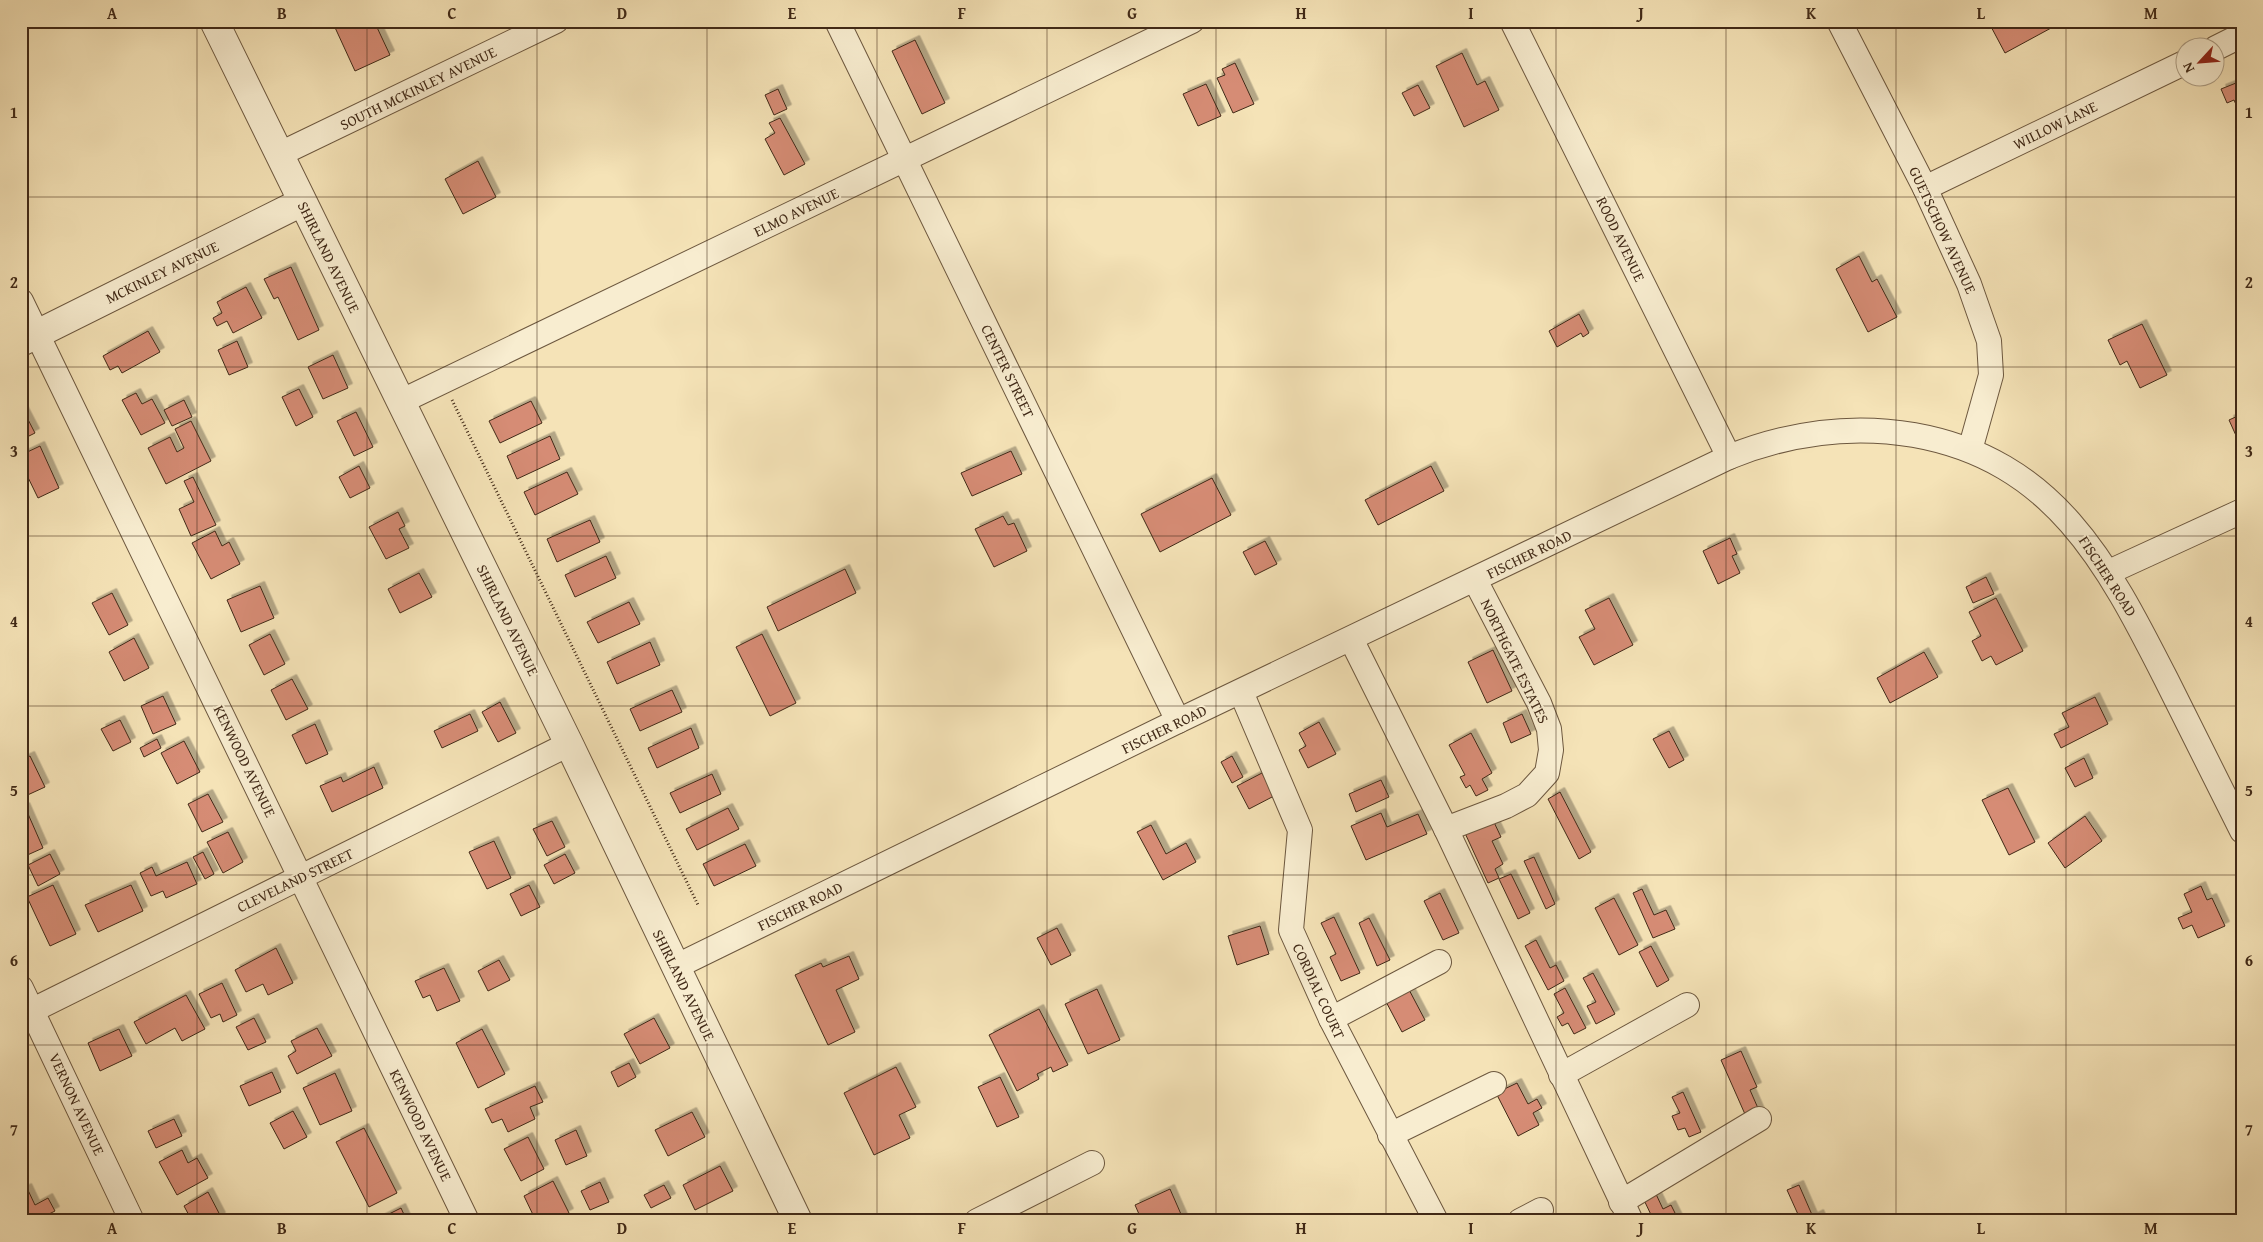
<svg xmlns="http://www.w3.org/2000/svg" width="2263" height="1242" viewBox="0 0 2263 1242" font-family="'Gentium Book Plus',serif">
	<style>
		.building { fill: #d68c75; stroke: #402917; filter: url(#shadow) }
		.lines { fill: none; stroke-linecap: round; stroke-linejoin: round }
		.minor-casing { stroke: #6d583f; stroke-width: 26 }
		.tertiary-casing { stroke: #6d583f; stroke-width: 30 }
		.path { stroke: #402917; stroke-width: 3; stroke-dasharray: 1 2.5; stroke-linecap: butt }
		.minor { stroke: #f8edd0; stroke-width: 24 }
		.tertiary { stroke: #f8edd0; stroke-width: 28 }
		.grid { fill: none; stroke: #402917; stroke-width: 1; stroke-opacity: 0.55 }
		.labels { text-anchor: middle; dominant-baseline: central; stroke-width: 4; stroke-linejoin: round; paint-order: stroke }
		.street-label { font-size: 15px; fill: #402917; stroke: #f8edd0 }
		.neatline { fill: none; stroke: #402917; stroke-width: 2 }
		.grid-label { font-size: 16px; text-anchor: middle; font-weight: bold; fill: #402917 }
	</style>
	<defs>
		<filter id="shadow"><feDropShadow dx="4.5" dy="-4.5" stdDeviation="0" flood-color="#0004"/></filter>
	</defs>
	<rect width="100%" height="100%" fill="#f5e3b7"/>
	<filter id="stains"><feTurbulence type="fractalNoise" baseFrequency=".004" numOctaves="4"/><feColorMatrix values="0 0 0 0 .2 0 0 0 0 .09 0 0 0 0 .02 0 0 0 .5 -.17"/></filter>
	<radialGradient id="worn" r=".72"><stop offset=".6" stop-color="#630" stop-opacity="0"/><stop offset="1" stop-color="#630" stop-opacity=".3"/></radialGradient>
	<g class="building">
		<path d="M 332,21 L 374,21 L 390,55 L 355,71 Z"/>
		<path d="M 1988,21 L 2064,21 L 2005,53 Z"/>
		<path d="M 915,40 L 945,103 L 922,114 L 892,51 Z"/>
		<path d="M 1462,53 L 1477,85 L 1485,81 L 1499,110 L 1464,127 L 1436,66 Z"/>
		<path d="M 1235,63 L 1254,104 L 1233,113 L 1217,78 L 1225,75 L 1222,69 Z"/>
		<path d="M 2241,81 L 2242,82 L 2242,118 L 2234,100 L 2227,103 L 2221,89 Z"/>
		<path d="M 1206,84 L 1221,116 L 1198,126 L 1183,94 Z"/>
		<path d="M 1418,85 L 1430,108 L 1414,116 L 1402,93 Z"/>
		<path d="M 778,89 L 787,109 L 774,115 L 765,95 Z"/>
		<path d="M 780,118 L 805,164 L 784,175 L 765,139 L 775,133 L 769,123 Z"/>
		<path d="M 478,161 L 496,197 L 463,214 L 445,179 Z"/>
		<path d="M 1859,256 L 1872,282 L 1877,279 L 1897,317 L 1868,332 L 1836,269 Z"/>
		<path d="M 291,267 L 319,330 L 298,340 L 278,297 L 274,299 L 264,279 Z"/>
		<path d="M 246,287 L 262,318 L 233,333 L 227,321 L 217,326 L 213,318 L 222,313 L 217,302 Z"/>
		<path d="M 1579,314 L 1589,333 L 1583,337 L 1581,333 L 1557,347 L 1549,331 Z"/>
		<path d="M 2142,324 L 2167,375 L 2140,388 L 2127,361 L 2120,365 L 2108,340 Z"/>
		<path d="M 148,331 L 160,352 L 122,373 L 118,366 L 110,370 L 103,356 Z"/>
		<path d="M 237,341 L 248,367 L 229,375 L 218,350 Z"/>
		<path d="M 333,355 L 348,388 L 323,399 L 308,367 Z"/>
		<path d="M 299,389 L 313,417 L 296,426 L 282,397 Z"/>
		<path d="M 136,393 L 142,404 L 152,399 L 165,423 L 141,435 L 122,400 Z"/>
		<path d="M 184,400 L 192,417 L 172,426 L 164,410 Z"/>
		<path d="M 531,401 L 542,423 L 500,443 L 489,421 Z"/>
		<path d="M 21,406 L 35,433 L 21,440 Z"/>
		<path d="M 356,412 L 373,447 L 354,456 L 337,421 Z"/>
		<path d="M 2242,414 L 2242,438 L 2238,440 L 2229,420 Z"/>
		<path d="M 191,421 L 211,461 L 166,484 L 148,448 L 170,437 L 177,452 L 184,448 L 175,429 Z"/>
		<path d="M 550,436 L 560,459 L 517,479 L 507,456 Z"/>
		<path d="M 40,446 L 59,488 L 38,498 L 21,463 L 21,455 Z"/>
		<path d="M 1011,451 L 1022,474 L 972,496 L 961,473 Z"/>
		<path d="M 359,466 L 370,488 L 350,498 L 339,477 Z"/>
		<path d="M 1431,466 L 1444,491 L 1378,525 L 1365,500 Z"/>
		<path d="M 567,472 L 578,494 L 535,515 L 524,492 Z"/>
		<path d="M 193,477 L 216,525 L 191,536 L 179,509 L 194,502 L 184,481 Z"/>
		<path d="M 1212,478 L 1231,515 L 1160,552 L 1141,514 Z"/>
		<path d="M 398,512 L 405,526 L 399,529 L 409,548 L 386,559 L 369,527 Z"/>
		<path d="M 1003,516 L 1008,525 L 1014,523 L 1027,551 L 994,567 L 975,529 Z"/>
		<path d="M 590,520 L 600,542 L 557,562 L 547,539 Z"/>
		<path d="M 215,531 L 222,546 L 229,542 L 240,564 L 211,579 L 192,543 Z"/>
		<path d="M 1730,538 L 1737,554 L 1732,556 L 1740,573 L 1718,584 L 1703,551 Z"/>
		<path d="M 1265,541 L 1277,564 L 1255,575 L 1243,552 Z"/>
		<path d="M 606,556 L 616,578 L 575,597 L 565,575 Z"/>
		<path d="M 845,569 L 856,593 L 778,631 L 767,607 Z"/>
		<path d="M 419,573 L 432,597 L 400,613 L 388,589 Z"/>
		<path d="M 1986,577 L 1994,594 L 1973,603 L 1966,587 Z"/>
		<path d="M 260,586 L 274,618 L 241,632 L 227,600 Z"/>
		<path d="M 112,593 L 128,625 L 109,635 L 92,603 Z"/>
		<path d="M 1609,598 L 1633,645 L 1594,665 L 1579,637 L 1595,629 L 1585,610 Z"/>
		<path d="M 1996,598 L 2023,651 L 1996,665 L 1991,656 L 1982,661 L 1972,641 L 1981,636 L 1969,612 Z"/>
		<path d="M 629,602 L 640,624 L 598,643 L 587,622 Z"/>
		<path d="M 270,634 L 285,664 L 264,675 L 249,645 Z"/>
		<path d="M 762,634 L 796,703 L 770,716 L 736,647 Z"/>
		<path d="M 134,638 L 149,668 L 124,681 L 109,652 Z"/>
		<path d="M 650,642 L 660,665 L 617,684 L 607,662 Z"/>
		<path d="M 1493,650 L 1512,691 L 1487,703 L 1468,662 Z"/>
		<path d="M 1924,652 L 1938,677 L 1890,703 L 1877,678 Z"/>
		<path d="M 292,679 L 308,709 L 286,720 L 271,690 Z"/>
		<path d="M 672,690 L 682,712 L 640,731 L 630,709 Z"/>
		<path d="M 163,696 L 176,724 L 153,734 L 141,706 Z"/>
		<path d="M 2095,697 L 2108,724 L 2061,748 L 2054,734 L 2069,727 L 2062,713 Z"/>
		<path d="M 500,702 L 516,733 L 498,742 L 482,712 Z"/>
		<path d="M 470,714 L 478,731 L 442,748 L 434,731 Z"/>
		<path d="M 1522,714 L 1531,734 L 1511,743 L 1503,723 Z"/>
		<path d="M 120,720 L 131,742 L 113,751 L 101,729 Z"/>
		<path d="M 1319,722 L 1336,754 L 1308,768 L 1299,750 L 1306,746 L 1299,733 Z"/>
		<path d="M 315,724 L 328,754 L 306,764 L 292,735 Z"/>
		<path d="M 691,728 L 699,748 L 657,768 L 648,748 Z"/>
		<path d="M 1669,731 L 1684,760 L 1669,768 L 1653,739 Z"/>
		<path d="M 1471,733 L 1492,773 L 1482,779 L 1488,790 L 1476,796 L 1470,785 L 1466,788 L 1460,777 L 1465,775 L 1449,745 Z"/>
		<path d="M 157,739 L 161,748 L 144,757 L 140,748 Z"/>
		<path d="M 184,741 L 200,772 L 177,784 L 161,753 Z"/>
		<path d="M 30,756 L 45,787 L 21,798 L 21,760 Z"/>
		<path d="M 1232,756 L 1243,777 L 1232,783 L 1221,762 Z"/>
		<path d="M 2084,758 L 2093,778 L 2075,787 L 2065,768 Z"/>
		<path d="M 374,767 L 383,788 L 332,812 L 320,786 L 341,777 L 343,782 Z"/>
		<path d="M 1262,773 L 1274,796 L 1249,809 L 1237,786 Z"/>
		<path d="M 712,774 L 721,794 L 680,813 L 670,793 Z"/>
		<path d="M 1381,780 L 1389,797 L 1356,812 L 1349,794 Z"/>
		<path d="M 2008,788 L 2035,842 L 2009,855 L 1982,800 Z"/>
		<path d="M 1560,792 L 1591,852 L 1579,859 L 1548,799 Z"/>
		<path d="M 208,794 L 223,822 L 202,832 L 188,804 Z"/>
		<path d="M 25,807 L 43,848 L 23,857 L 21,852 L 21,809 Z"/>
		<path d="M 728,808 L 739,829 L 697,850 L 686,829 Z"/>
		<path d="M 1381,813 L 1387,827 L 1418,814 L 1427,834 L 1366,860 L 1351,826 Z"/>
		<path d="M 2085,816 L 2102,841 L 2065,868 L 2048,843 Z"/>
		<path d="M 1492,818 L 1501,837 L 1492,841 L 1503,864 L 1495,869 L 1499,878 L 1488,883 L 1464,831 Z"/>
		<path d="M 552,821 L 565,847 L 547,856 L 533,829 Z"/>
		<path d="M 1151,825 L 1166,854 L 1186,843 L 1196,862 L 1163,880 L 1137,832 Z"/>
		<path d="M 228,832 L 243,862 L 223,873 L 207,842 Z"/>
		<path d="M 494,841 L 511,878 L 487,889 L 469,852 Z"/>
		<path d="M 745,844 L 756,866 L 714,886 L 703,864 Z"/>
		<path d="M 203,852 L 214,874 L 205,879 L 193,857 Z"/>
		<path d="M 50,854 L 60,874 L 38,886 L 28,865 Z"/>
		<path d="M 565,854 L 575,873 L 554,884 L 544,865 Z"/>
		<path d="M 1534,857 L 1555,904 L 1546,909 L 1524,861 Z"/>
		<path d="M 187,862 L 197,884 L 166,898 L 163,891 L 151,896 L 140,873 L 152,867 L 156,876 Z"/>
		<path d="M 1511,874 L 1530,913 L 1518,919 L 1499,879 Z"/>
		<path d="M 53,885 L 76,934 L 50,946 L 27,897 Z"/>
		<path d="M 131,885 L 143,911 L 98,932 L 85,905 Z"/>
		<path d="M 529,885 L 540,907 L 521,916 L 510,894 Z"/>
		<path d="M 2201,886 L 2207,900 L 2212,898 L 2225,926 L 2198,938 L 2192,925 L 2183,929 L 2178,918 L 2192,912 L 2184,894 Z"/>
		<path d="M 1642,889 L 1654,915 L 1666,910 L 1675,929 L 1653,938 L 1633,893 Z"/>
		<path d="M 1440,893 L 1459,933 L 1443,940 L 1424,901 Z"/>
		<path d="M 1614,898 L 1638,945 L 1619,955 L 1595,908 Z"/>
		<path d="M 1334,917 L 1360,973 L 1341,981 L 1330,957 L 1336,954 L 1321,923 Z"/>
		<path d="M 1369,918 L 1390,960 L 1377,966 L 1359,923 Z"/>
		<path d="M 1260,926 L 1269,954 L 1237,965 L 1228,936 Z"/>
		<path d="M 1057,928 L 1071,955 L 1051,965 L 1037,938 Z"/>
		<path d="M 1536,940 L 1550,968 L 1556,965 L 1564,981 L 1548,990 L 1525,946 Z"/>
		<path d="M 1651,946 L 1669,980 L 1657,987 L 1639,952 Z"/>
		<path d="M 276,948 L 293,983 L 268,995 L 263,984 L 246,992 L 235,970 Z"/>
		<path d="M 849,956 L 859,979 L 836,990 L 855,1032 L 828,1045 L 795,975 L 821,963 L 823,967 Z"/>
		<path d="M 499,960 L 510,980 L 488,991 L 478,971 Z"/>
		<path d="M 444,968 L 460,1001 L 437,1011 L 430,995 L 423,998 L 415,981 Z"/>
		<path d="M 1593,973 L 1615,1014 L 1596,1024 L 1587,1006 L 1596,1002 L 1583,978 Z"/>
		<path d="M 222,983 L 237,1015 L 223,1022 L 220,1014 L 211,1018 L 199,994 Z"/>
		<path d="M 1406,984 L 1425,1020 L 1402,1032 L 1383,996 Z"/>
		<path d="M 1565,988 L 1586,1028 L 1574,1034 L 1568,1023 L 1562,1026 L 1557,1017 L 1564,1013 L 1554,994 Z"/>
		<path d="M 1097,989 L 1120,1040 L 1088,1054 L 1065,1004 Z"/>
		<path d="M 186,995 L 205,1029 L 182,1041 L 175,1028 L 146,1044 L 134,1022 Z"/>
		<path d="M 1039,1009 L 1068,1065 L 1053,1072 L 1051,1067 L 1037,1074 L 1039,1079 L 1017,1091 L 989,1035 Z"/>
		<path d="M 254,1018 L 266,1042 L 248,1050 L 236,1027 Z"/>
		<path d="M 654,1018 L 670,1048 L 640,1064 L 624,1034 Z"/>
		<path d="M 317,1028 L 332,1056 L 297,1074 L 288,1056 L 296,1051 L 291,1041 Z"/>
		<path d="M 119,1029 L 132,1056 L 100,1071 L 88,1043 Z"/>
		<path d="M 482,1029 L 505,1074 L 478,1088 L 456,1043 Z"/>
		<path d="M 1741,1051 L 1757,1087 L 1750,1090 L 1761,1115 L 1748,1121 L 1721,1060 Z"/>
		<path d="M 629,1063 L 636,1077 L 618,1087 L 611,1072 Z"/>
		<path d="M 896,1067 L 916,1107 L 899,1115 L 910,1138 L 874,1155 L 844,1093 Z"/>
		<path d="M 272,1072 L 281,1092 L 249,1106 L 240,1086 Z"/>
		<path d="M 335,1073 L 352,1111 L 320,1125 L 303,1088 Z"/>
		<path d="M 1000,1077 L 1019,1117 L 997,1127 L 978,1087 Z"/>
		<path d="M 1517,1083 L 1528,1104 L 1537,1099 L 1542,1108 L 1533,1113 L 1539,1125 L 1518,1136 L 1496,1093 Z"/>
		<path d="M 535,1086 L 543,1102 L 530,1107 L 535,1119 L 508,1132 L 502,1119 L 492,1123 L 485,1109 Z"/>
		<path d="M 1683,1092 L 1701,1132 L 1689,1137 L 1685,1128 L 1678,1130 L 1672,1116 L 1680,1113 L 1672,1097 Z"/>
		<path d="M 293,1111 L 307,1137 L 284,1149 L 270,1123 Z"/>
		<path d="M 692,1112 L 705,1137 L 668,1156 L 655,1130 Z"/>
		<path d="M 174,1119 L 182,1136 L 156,1148 L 148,1131 Z"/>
		<path d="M 364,1128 L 397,1193 L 369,1207 L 336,1142 Z"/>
		<path d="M 576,1130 L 587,1156 L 566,1165 L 555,1140 Z"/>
		<path d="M 528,1137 L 544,1169 L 521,1181 L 504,1149 Z"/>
		<path d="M 182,1150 L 188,1163 L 197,1158 L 208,1178 L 177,1195 L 159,1162 Z"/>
		<path d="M 720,1166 L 733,1191 L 695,1210 L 683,1185 Z"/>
		<path d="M 553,1181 L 569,1213 L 553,1221 L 536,1221 L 524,1196 Z"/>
		<path d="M 600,1182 L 609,1202 L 590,1210 L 581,1191 Z"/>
		<path d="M 664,1185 L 671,1198 L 651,1208 L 644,1195 Z"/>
		<path d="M 1799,1185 L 1813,1217 L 1819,1214 L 1822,1221 L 1801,1221 L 1787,1190 Z"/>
		<path d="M 27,1188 L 35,1205 L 48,1198 L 55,1211 L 35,1221 L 21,1221 L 21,1191 Z"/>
		<path d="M 1170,1189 L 1184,1221 L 1142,1221 L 1135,1205 Z"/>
		<path d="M 208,1192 L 221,1217 L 213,1221 L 192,1221 L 184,1206 Z"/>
		<path d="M 1655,1192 L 1663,1209 L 1671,1205 L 1679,1221 L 1654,1221 L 1643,1198 Z"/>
		<path d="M 401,1208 L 407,1221 L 378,1221 L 377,1220 Z"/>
	</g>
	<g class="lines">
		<g class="minor-casing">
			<g id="minor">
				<path d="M 837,21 L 1178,721"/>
				<path d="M 1512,21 L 1729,457"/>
				<path d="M 1839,21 L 1925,188 L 1969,284 L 1989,341 L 1991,375 L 1970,450"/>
				<path d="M 2216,48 L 2242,35"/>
				<path d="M 280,154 L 556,21"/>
				<path d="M 1925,188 L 2186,62"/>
				<path d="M 21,301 L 467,1221"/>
				<path d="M 400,402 L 1192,21"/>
				<path d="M 2109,572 L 2242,511"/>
				<path d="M 1351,639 L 1446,829 L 1631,1221"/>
				<path d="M 1241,692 L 1300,830 L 1291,930 L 1331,1019 L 1436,1221"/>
				<path d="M 1446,829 L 1506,806 L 1527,795 L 1547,773 L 1551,750 L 1549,729 L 1539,703 L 1475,580"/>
				<path d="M 675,967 L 1178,721 L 1729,457 C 1789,433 1850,424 1914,435 C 2054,460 2107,563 2166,679 C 2191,729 2216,780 2242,831"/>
				<path d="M 21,988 L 132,1221"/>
				<path d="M 21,1016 L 569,744"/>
				<path d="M 1331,1019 L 1439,962"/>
				<path d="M 1561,1075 L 1687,1005"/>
				<path d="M 1390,1135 L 1494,1084"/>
				<path d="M 1621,1202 L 1759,1119"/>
				<path d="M 977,1221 L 1092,1163"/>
				<path d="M 1520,1221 L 1541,1210"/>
			</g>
		</g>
		<g class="tertiary-casing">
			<g id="tertiary">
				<path d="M 214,21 L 569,744 L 798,1221"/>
				<path d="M 21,342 L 302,202"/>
			</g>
		</g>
		<path class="path" d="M 452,400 L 698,905"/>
		<use href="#minor" class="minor"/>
		<use href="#tertiary" class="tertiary"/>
	</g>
	<path class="grid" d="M 197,21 L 197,1221M 367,21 L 367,1221M 537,21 L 537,1221M 707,21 L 707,1221M 877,21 L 877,1221M 1047,21 L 1047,1221M 1216,21 L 1216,1221M 1386,21 L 1386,1221M 1556,21 L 1556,1221M 1726,21 L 1726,1221M 1896,21 L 1896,1221M 2066,21 L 2066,1221M 21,197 L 2242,197M 21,367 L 2242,367M 21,536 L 2242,536M 21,706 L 2242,706M 21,875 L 2242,875M 21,1045 L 2242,1045"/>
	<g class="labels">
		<g class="street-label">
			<text transform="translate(418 88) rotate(-26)">SOUTH MCKINLEY AVENUE</text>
			<text transform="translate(2055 125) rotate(-26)">WILLOW LANE</text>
			<text transform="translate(796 212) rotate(-26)">ELMO AVENUE</text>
			<text transform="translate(1943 230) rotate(65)">GUETSCHOW AVENUE</text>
			<text transform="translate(1621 239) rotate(64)">ROOD AVENUE</text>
			<text transform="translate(329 257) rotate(64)">SHIRLAND AVENUE</text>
			<text transform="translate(162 272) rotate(-26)">MCKINLEY AVENUE</text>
			<text transform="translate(1008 371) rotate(64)">CENTER STREET</text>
			<text transform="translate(1529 554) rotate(-26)">FISCHER ROAD</text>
			<text transform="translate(2108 576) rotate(57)">FISCHER ROAD</text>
			<text transform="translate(508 620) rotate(64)">SHIRLAND AVENUE</text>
			<text transform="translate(1515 661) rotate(64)">NORTHGATE ESTATES</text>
			<text transform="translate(1164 729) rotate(-26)">FISCHER ROAD</text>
			<text transform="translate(245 761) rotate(64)">KENWOOD AVENUE</text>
			<text transform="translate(295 880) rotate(-26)">CLEVELAND STREET</text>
			<text transform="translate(800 906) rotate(-26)">FISCHER ROAD</text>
			<text transform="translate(684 985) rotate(64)">SHIRLAND AVENUE</text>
			<text transform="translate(1319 991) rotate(65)">CORDIAL COURT</text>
			<text transform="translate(77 1104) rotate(65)">VERNON AVENUE</text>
			<text transform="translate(421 1125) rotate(64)">KENWOOD AVENUE</text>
		</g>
	</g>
	<rect width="2263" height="1242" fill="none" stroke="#f5e3b7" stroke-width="55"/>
	<g transform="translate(2200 62) rotate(244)"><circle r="24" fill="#f8edd0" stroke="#ae9f86"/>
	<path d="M0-4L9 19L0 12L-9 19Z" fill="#8f2418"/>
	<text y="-8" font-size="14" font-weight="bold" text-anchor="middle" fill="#402917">N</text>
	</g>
	<rect x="28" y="28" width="2208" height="1186" class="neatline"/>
	<g class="grid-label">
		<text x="112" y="19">A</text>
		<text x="282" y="19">B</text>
		<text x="452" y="19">C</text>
		<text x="622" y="19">D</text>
		<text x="792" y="19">E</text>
		<text x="962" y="19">F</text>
		<text x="1132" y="19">G</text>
		<text x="1301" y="19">H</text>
		<text x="1471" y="19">I</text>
		<text x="1641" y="19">J</text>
		<text x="1811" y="19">K</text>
		<text x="1981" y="19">L</text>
		<text x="2151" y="19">M</text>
		<text x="14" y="118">1</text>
		<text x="2249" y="118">1</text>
		<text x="14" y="288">2</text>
		<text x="2249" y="288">2</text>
		<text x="14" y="457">3</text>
		<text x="2249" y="457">3</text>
		<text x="14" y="627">4</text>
		<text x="2249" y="627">4</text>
		<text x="14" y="796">5</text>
		<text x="2249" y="796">5</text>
		<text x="14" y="966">6</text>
		<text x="2249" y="966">6</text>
		<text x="14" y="1135">7</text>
		<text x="2249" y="1135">7</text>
		<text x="112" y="1234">A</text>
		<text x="282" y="1234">B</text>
		<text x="452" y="1234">C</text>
		<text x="622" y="1234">D</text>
		<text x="792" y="1234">E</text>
		<text x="962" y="1234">F</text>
		<text x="1132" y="1234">G</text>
		<text x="1301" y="1234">H</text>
		<text x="1471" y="1234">I</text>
		<text x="1641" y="1234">J</text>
		<text x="1811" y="1234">K</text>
		<text x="1981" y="1234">L</text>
		<text x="2151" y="1234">M</text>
	</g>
	<rect width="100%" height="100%" filter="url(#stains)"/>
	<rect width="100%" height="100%" fill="url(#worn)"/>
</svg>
